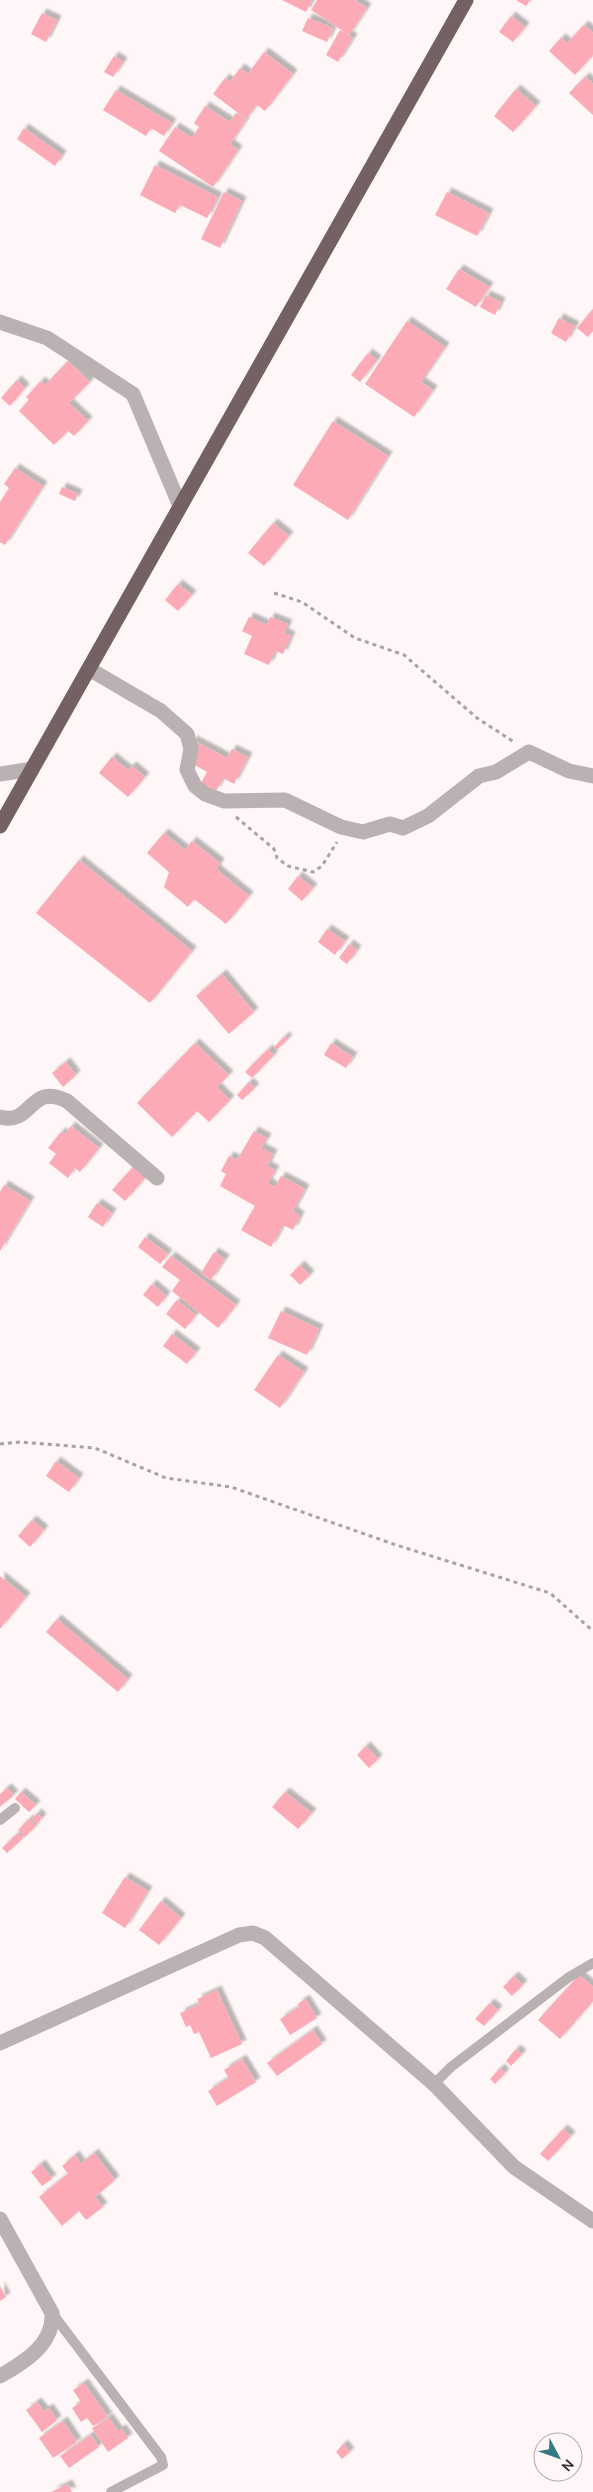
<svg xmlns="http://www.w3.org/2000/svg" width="593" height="2492" viewBox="0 0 593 2492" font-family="Ubuntu,sans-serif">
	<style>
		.building { fill: #fbaab6; filter: url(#shadow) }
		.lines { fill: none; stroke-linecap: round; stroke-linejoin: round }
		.path { stroke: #a9a1a2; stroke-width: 3; stroke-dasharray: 4 4; stroke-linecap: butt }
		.lane { stroke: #bab1b2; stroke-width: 10 }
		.street { stroke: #bab1b2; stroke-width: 15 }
		.highway { stroke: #736163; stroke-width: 15 }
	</style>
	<defs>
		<filter id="shadow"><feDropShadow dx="4.5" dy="-4.5" stdDeviation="1" flood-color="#0004"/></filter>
	</defs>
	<rect width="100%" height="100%" fill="#fef6f7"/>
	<g class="building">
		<path d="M 282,0 L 312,0 L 306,12 Z"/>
		<path d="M 317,0 L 355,0 L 367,8 L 349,35 L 311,10 Z"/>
		<path d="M 516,0 L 530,0 L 526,6 Z"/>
		<path d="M 42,13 L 57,20 L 46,42 L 31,34 Z"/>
		<path d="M 511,16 L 525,27 L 513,42 L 499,32 Z"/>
		<path d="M 308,18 L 333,28 L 327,42 L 302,31 Z"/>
		<path d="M 584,25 L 593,33 L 593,55 L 575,75 L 549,51 L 561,38 L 567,43 Z"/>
		<path d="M 340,30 L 353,38 L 338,62 L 326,55 Z"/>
		<path d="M 264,52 L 293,74 L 265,111 L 257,105 L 246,119 L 213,94 L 225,78 L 230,82 L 240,68 L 248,74 Z"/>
		<path d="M 114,56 L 123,62 L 113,77 L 104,72 Z"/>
		<path d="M 585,77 L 593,84 L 593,115 L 569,93 Z"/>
		<path d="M 516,89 L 536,106 L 513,132 L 494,116 Z"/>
		<path d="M 116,90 L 172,123 L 164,136 L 151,128 L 146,136 L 103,110 Z"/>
		<path d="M 205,106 L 230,122 L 236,113 L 246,120 L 230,144 L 238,150 L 213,187 L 159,151 L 175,127 L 192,138 L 199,127 L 194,123 Z"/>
		<path d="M 24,128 L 62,155 L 55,166 L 17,139 Z"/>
		<path d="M 155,165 L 218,197 L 207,218 L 180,205 L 175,213 L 140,195 Z"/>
		<path d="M 224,192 L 242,201 L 220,248 L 201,239 Z"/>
		<path d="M 447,192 L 489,213 L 477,236 L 435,215 Z"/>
		<path d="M 459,269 L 489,287 L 476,307 L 446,289 Z"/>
		<path d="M 486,295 L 501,302 L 495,315 L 480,307 Z"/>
		<path d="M 593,309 L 593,331 L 588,337 L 577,328 Z"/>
		<path d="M 559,318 L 575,326 L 566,342 L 551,333 Z"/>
		<path d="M 407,321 L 445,347 L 421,382 L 433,390 L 414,417 L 365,384 Z"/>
		<path d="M 368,353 L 377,360 L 360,382 L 351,375 Z"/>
		<path d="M 68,361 L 90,382 L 69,403 L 88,421 L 74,436 L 68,431 L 54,445 L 19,411 L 29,400 L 26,397 L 41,381 L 45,385 Z"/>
		<path d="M 17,380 L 25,388 L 10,406 L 1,398 Z"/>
		<path d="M 333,421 L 388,456 L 348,520 L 293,485 Z"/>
		<path d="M 15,468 L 43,486 L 5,545 L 0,542 L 0,502 L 9,488 L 4,484 Z"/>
		<path d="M 62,487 L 78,494 L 75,501 L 59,494 Z"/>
		<path d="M 273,523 L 289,536 L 264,566 L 248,553 Z"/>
		<path d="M 178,584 L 192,595 L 178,611 L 165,600 Z"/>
		<path d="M 249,617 L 267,625 L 270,617 L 288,624 L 284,633 L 291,636 L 283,654 L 275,651 L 269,665 L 244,654 L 252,636 L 242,631 Z"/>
		<path d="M 193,740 L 227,758 L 232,749 L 248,757 L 234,784 L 223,778 L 216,791 L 201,783 L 207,772 L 183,758 Z"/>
		<path d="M 112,757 L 128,770 L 132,766 L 145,777 L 128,797 L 99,773 Z"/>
		<path d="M 164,833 L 185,850 L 192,841 L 220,863 L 216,869 L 249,896 L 226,924 L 194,899 L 188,907 L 164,887 L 169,872 L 147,853 Z"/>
		<path d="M 79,860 L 192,951 L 150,1003 L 36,913 Z"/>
		<path d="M 298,876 L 313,888 L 302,901 L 288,889 Z"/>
		<path d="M 327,929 L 345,941 L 335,955 L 318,942 Z"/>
		<path d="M 349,944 L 357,950 L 347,964 L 339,958 Z"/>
		<path d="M 222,974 L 254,1012 L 229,1034 L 196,996 Z"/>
		<path d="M 285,1036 L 288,1039 L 277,1050 L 274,1047 Z"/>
		<path d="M 195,1043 L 229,1075 L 217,1087 L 230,1100 L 209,1122 L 197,1111 L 172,1137 L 137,1103 Z"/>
		<path d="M 331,1043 L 353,1057 L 346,1068 L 324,1055 Z"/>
		<path d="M 268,1049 L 274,1055 L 252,1078 L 245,1072 Z"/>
		<path d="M 66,1062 L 76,1075 L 63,1087 L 52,1073 Z"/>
		<path d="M 249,1082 L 255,1088 L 242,1100 L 237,1095 Z"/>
		<path d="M 71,1126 L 99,1148 L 80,1172 L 75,1168 L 68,1178 L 49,1163 L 56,1154 L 48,1148 L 61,1132 L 65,1134 Z"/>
		<path d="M 254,1131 L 267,1138 L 261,1148 L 273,1154 L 267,1166 L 275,1170 L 268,1183 L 275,1187 L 281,1176 L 305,1189 L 293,1211 L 300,1216 L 293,1230 L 283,1225 L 271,1247 L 241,1230 L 255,1206 L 220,1186 L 226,1174 L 221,1171 L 229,1156 L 237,1160 Z"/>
		<path d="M 134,1166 L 146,1177 L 125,1201 L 112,1190 Z"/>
		<path d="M 4,1185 L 30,1201 L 0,1251 L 0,1192 Z"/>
		<path d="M 97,1203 L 112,1213 L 103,1227 L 88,1217 Z"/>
		<path d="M 145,1237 L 168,1254 L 160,1264 L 138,1247 Z"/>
		<path d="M 214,1252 L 225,1259 L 211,1280 L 201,1273 Z"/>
		<path d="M 171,1256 L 236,1305 L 218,1328 L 172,1291 L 180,1280 L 162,1267 Z"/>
		<path d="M 300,1265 L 310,1275 L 300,1285 L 290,1275 Z"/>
		<path d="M 152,1284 L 166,1296 L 158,1307 L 143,1295 Z"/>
		<path d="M 177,1300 L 196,1315 L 185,1329 L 166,1314 Z"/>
		<path d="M 281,1311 L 319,1329 L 307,1355 L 268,1338 Z"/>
		<path d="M 172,1334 L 196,1352 L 187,1364 L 163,1346 Z"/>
		<path d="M 278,1355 L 304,1372 L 280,1408 L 254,1390 Z"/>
		<path d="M 56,1461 L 79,1478 L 69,1492 L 46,1476 Z"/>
		<path d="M 32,1520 L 44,1530 L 30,1547 L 18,1536 Z"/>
		<path d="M 0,1576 L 26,1597 L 0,1629 Z"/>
		<path d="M 57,1619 L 128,1679 L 118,1692 L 46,1632 Z"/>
		<path d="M 366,1746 L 378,1759 L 369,1768 L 357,1755 Z"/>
		<path d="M 7,1788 L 14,1795 L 0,1807 L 0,1794 Z"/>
		<path d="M 21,1792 L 36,1805 L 29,1812 L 15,1799 Z"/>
		<path d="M 285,1792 L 312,1813 L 298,1829 L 272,1807 Z"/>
		<path d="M 37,1813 L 42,1818 L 37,1824 L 32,1819 Z"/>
		<path d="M 29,1819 L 36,1826 L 25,1837 L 18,1830 Z"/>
		<path d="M 18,1833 L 23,1838 L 7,1853 L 2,1848 Z"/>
		<path d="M 125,1877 L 148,1891 L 125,1928 L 102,1913 Z"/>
		<path d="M 161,1901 L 181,1918 L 159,1945 L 139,1930 Z"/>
		<path d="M 579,1975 L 593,1987 L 593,2001 L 560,2039 L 538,2020 Z"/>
		<path d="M 514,1976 L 523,1985 L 512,1996 L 503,1987 Z"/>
		<path d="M 217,1990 L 242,2044 L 211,2058 L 199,2032 L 194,2034 L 190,2025 L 186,2027 L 180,2013 L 200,2004 L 197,1999 Z"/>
		<path d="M 305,1999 L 317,2018 L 290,2035 L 280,2019 L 299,2007 L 298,2004 Z"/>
		<path d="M 490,2003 L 498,2010 L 484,2026 L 475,2019 Z"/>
		<path d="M 313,2030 L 322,2044 L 277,2076 L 267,2063 Z"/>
		<path d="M 516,2049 L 522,2054 L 511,2066 L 506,2061 Z"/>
		<path d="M 242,2059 L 256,2082 L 217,2106 L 208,2091 L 229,2078 L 224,2070 Z"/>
		<path d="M 500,2068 L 505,2073 L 495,2084 L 490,2079 Z"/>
		<path d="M 563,2129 L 571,2136 L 548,2161 L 540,2154 Z"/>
		<path d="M 94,2153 L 115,2180 L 95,2197 L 103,2207 L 86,2220 L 79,2211 L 62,2226 L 39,2197 L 68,2174 L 62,2166 L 75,2155 L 81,2164 Z"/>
		<path d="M 41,2164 L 52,2179 L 42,2186 L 31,2172 Z"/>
		<path d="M 0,2286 L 6,2297 L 0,2301 Z"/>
		<path d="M 84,2383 L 108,2417 L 93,2426 L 87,2418 L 81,2422 L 72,2408 L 81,2402 L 73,2390 Z"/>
		<path d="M 37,2402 L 44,2411 L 49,2408 L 57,2420 L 42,2432 L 26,2410 Z"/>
		<path d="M 109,2418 L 118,2431 L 122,2429 L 128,2438 L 108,2452 L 92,2428 Z"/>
		<path d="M 63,2421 L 77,2442 L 53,2458 L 39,2438 Z"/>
		<path d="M 91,2435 L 99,2447 L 69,2468 L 60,2456 Z"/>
		<path d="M 343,2444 L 350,2452 L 342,2459 L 336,2452 Z"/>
		<path d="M 68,2484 L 72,2492 L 51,2492 Z"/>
	</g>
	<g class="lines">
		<g class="path">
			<path d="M 274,593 L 302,602 L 355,638 L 404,655 L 477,718 L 514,742"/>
			<path d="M 236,817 L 274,849 L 277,858 L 288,866 L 313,872 L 322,866 L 337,842"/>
			<path d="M 0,1444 L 20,1442 L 95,1448 L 166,1478 L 231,1487 L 396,1545 L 550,1593 L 593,1631"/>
		</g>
		<g class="lane">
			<path d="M 0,1820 L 15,1808"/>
			<path d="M 434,2084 L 451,2067 L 569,1977 L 593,1963"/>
			<path d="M 52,2313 L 161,2457 L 163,2465 L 111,2492"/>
		</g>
		<g class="street">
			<path d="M 0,322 L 47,338 L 133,394 L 180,506"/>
			<path d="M 89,669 L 161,711 L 187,734 L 191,749 L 187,770 L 195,786 L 205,794 L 224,801 L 285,800 L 341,827 L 363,832 L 390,824 L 403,828 L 428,816 L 479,776 L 496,772 L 529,752 L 569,771 L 593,776"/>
			<path d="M 0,774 L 32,769"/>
			<path d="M 0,1117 C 33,1126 29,1082 67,1101 L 157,1178"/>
			<path d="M 0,2043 L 239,1935 L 253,1933 L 265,1938 L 434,2084 L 514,2167 L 593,2221"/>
			<path d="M 0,2219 L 52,2313 C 54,2344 25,2362 0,2376"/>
		</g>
		<path class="highway" d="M 0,826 L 466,0"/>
	</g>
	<g transform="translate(558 2457) rotate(131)"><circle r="24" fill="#fef6f7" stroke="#b0a7a8"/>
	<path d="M0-4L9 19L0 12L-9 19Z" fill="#337b84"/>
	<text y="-8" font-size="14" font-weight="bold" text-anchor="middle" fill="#3a3132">N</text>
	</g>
</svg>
